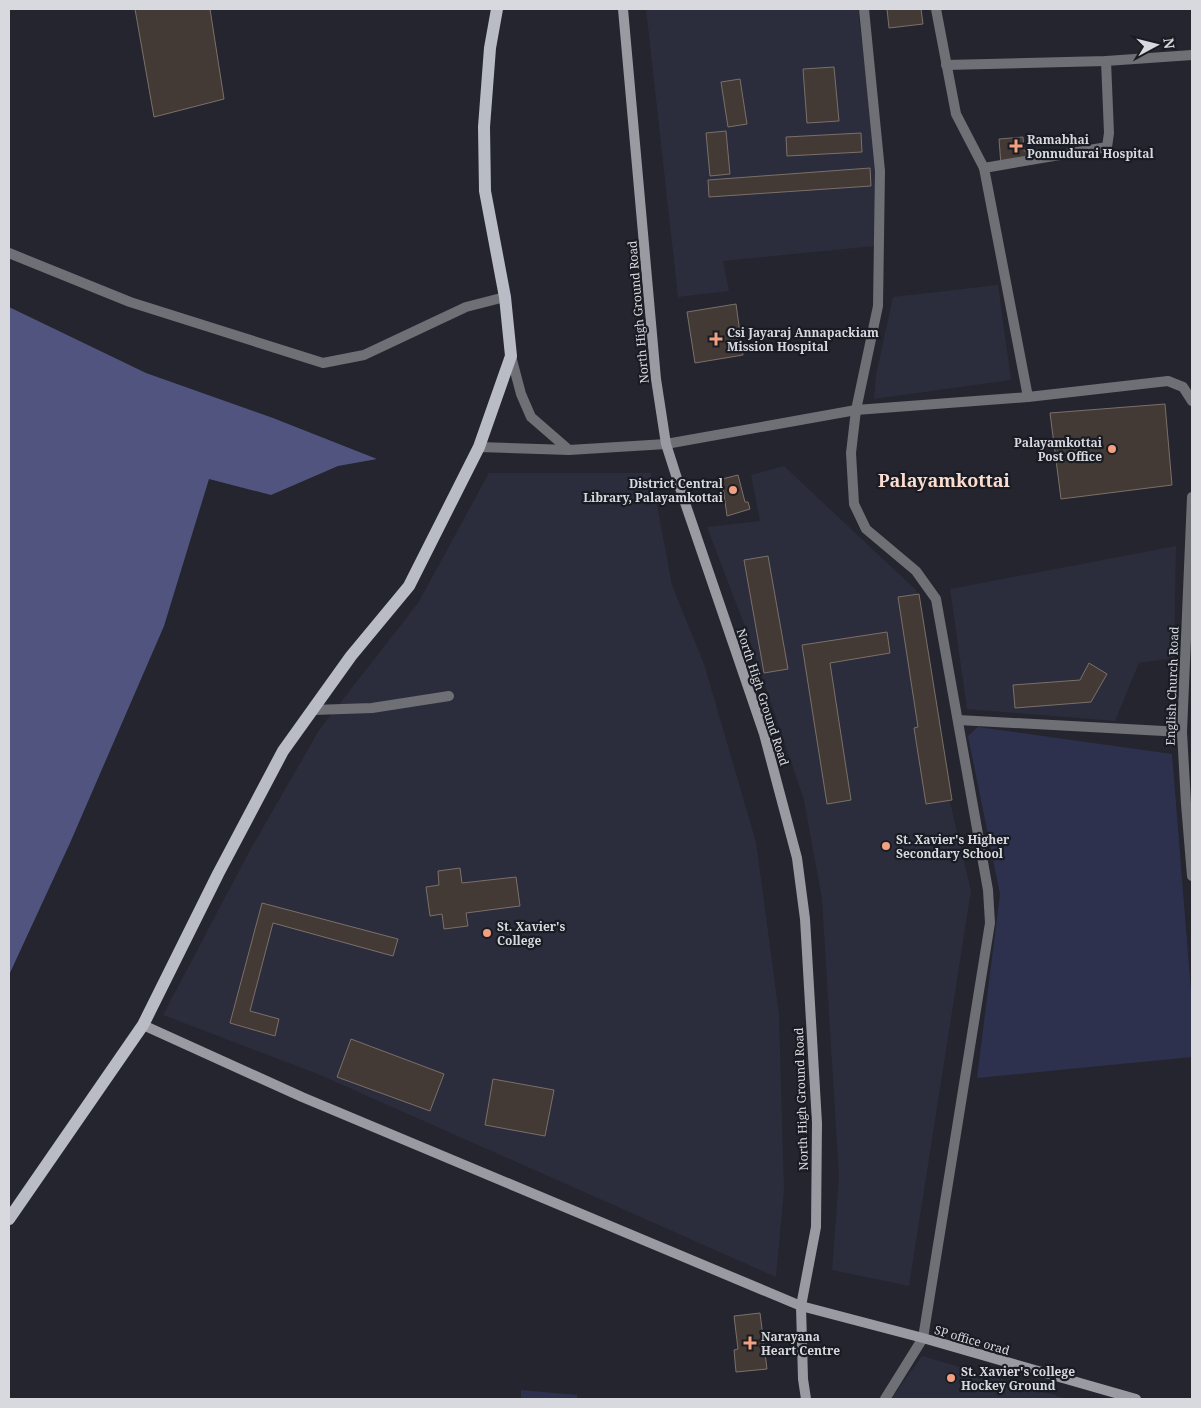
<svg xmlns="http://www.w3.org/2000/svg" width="1201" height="1408" viewBox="0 0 1201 1408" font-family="'Noto Serif',serif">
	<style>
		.built { fill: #2b2d3c }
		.green { fill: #2e314e }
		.water { fill: #50547f }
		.building { fill: #443a35; stroke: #7b6f6a }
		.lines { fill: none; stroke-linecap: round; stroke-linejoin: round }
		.minor { stroke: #6f7075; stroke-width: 10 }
		.tertiary { stroke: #6f7075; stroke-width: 10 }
		.secondary { stroke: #999aa2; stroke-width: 10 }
		.primary { stroke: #b9bbc5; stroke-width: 12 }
		.poi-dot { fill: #f2a07f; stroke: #1a1c24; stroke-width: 2 }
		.labels { text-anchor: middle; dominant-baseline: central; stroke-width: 4.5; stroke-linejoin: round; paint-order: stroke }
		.poi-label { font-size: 12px; font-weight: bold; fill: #d8d9df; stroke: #1a1c24; text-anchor: start }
		.street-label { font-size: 12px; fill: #d8d9df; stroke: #1a1c24 }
		.district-label { font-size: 18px; font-weight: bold; fill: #fcdccf; stroke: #1a1c24 }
	</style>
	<rect width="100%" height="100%" fill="#24252e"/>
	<g class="built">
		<path d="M 646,9 L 858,9 L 876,162 L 875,246 L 723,261 L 729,291 L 678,297 Z"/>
		<path d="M 998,285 L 1011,380 L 874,399 L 876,375 L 893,297 Z"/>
		<path d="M 784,466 L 916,590 L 950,802 L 971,891 L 909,1286 L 832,1270 L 839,1177 L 822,899 L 804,800 L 747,632 L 707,527 L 760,521 L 751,475 Z"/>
		<path d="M 489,473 L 651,473 L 672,585 L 704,664 L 756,842 L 779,1014 L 784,1190 L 776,1277 L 320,1075 L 163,1015 L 249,852 L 319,730 L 418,603 Z"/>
		<path d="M 1176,546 L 1174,658 L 1139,663 L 1115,721 L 967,709 L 950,589 Z"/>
		<path d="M 922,1356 L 1068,1399 L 891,1399 Z"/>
	</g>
	<g class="green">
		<path d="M 978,727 L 1172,754 L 1192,1004 L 1192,1057 L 977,1078 L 1000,894 L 968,736 Z"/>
		<path d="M 521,1390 L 577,1395 L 577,1399 L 521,1399 Z"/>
	</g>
	<path class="water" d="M 9,307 L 146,373 L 273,418 L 377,459 L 338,466 L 271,495 L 209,479 L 164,626 L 70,843 L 9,975 Z"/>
	<g class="building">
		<path d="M 135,9 L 210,9 L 224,99 L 154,117 Z"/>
		<path d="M 887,9 L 921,9 L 923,24 L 889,28 Z"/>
		<path d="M 834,67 L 839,121 L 807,123 L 803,69 Z"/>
		<path d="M 740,79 L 747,124 L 728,127 L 721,82 Z"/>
		<path d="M 726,131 L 730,174 L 710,176 L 706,133 Z"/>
		<path d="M 861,133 L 862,152 L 787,156 L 786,137 Z"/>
		<path d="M 1023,137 L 1024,151 L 1038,150 L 1039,162 L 1001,165 L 999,139 Z"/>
		<path d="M 870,168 L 871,186 L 709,197 L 708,180 Z"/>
		<path d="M 736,304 L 743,355 L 695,363 L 687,312 Z"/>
		<path d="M 1165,404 L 1172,485 L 1061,499 L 1050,413 Z"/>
		<path d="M 738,475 L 745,502 L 748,502 L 750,509 L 727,516 L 722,479 Z"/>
		<path d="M 768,556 L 788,669 L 764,673 L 744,560 Z"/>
		<path d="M 919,594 L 952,800 L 926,804 L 914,728 L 918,727 L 898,597 Z"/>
		<path d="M 887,632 L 890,653 L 830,663 L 851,800 L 827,804 L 802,645 Z"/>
		<path d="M 1089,663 L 1107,674 L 1091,702 L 1015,708 L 1013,685 L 1080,680 Z"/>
		<path d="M 460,868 L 462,883 L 516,877 L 520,906 L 466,913 L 468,926 L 444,929 L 442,914 L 430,916 L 426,887 L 439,885 L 438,871 Z"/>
		<path d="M 262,903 L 398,939 L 393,956 L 273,923 L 250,1011 L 279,1019 L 275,1036 L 230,1023 Z"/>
		<path d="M 351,1039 L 444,1074 L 430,1111 L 337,1077 Z"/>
		<path d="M 493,1079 L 554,1090 L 545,1136 L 485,1125 Z"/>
		<path d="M 760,1313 L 767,1369 L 736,1372 L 734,1350 L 738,1349 L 734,1316 Z"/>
	</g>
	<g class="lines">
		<g class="minor">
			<path d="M 936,9 L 956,114 L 984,168 L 1028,397"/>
			<path d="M 946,65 L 1106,61 L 1192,55"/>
			<path d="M 984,168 L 1107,147 L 1109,133 L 1106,61"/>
			<path d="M 9,253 L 130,302 L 323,363 L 364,355 L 466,307 L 505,297"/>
			<path d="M 856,410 L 851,453 L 854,504 L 866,529 L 916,571 L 936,599 L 988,890 L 990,923 L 923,1338 L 885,1399"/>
			<path d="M 313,710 L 372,708 L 449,696"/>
			<path d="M 958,720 L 1182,732"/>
		</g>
		<g class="tertiary">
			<path d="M 511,356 L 521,394 L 531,417 L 569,450"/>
			<path d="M 856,410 L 878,306 L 880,171 L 864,9"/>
			<path d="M 479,447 L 569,450 L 666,444 L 856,410 L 1028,397 L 1168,381 L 1183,387 L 1192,401"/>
			<path d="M 1192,497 L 1182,732 L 1186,804 L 1192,876"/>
		</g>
		<g class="secondary">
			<path d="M 623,9 L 656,379 L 666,444 L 681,491 L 764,734 L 797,858 L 805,919 L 817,1123 L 816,1227 L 801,1306 L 803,1379 L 806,1399"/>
			<path d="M 143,1025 L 302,1097 L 801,1306 L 923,1338 L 1136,1399"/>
		</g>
		<path class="primary" d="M 9,1219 L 143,1025 L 218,874 L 283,751 L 351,656 L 409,586 L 479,447 L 511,356 L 505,297 L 485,191 L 484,127 L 490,48 L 497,9"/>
	</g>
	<g class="poi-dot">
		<path d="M1013.5 138.5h5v5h5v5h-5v5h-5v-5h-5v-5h5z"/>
		<path d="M713.5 331.5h5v5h5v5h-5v5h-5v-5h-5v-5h5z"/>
		<circle cx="1112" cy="449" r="5"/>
		<circle cx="733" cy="490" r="5"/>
		<circle cx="886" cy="846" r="5"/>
		<circle cx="487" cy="933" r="5"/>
		<path d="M747.5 1335.5h5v5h5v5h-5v5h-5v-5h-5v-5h5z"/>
		<circle cx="951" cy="1378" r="5"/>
	</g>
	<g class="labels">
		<g class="poi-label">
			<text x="1027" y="139">Ramabhai<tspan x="1027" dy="14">Ponnudurai Hospital</tspan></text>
			<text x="727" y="332">Csi Jayaraj Annapackiam<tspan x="727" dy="14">Mission Hospital</tspan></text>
			<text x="1102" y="442" text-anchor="end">Palayamkottai<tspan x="1102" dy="14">Post Office</tspan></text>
			<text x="723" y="483" text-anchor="end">District Central<tspan x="723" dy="14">Library, Palayamkottai</tspan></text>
			<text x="896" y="839">St. Xavier's Higher<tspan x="896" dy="14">Secondary School</tspan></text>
			<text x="497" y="926">St. Xavier's<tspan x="497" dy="14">College</tspan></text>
			<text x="761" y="1336">Narayana<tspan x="761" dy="14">Heart Centre</tspan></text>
			<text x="961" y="1371">St. Xavier's college<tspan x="961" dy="14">Hockey Ground</tspan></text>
		</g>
		<g class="street-label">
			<text transform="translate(638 312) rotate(-95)">North High Ground Road</text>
			<text transform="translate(1172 686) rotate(-88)">English Church Road</text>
			<text transform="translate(763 697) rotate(72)">North High Ground Road</text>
			<text transform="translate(801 1099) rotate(-92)">North High Ground Road</text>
			<text transform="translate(972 1340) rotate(16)">SP office orad</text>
		</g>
		<g class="district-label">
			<text x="944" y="480">Palayamkottai</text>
		</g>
	</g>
	<rect width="1201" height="1408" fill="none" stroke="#d8d9df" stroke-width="20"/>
	<g transform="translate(1156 45) rotate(83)" stroke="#1a1c24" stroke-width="4" paint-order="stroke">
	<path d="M0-4L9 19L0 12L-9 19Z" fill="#d8d9df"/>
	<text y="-8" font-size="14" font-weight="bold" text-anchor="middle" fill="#d8d9df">N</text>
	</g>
</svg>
